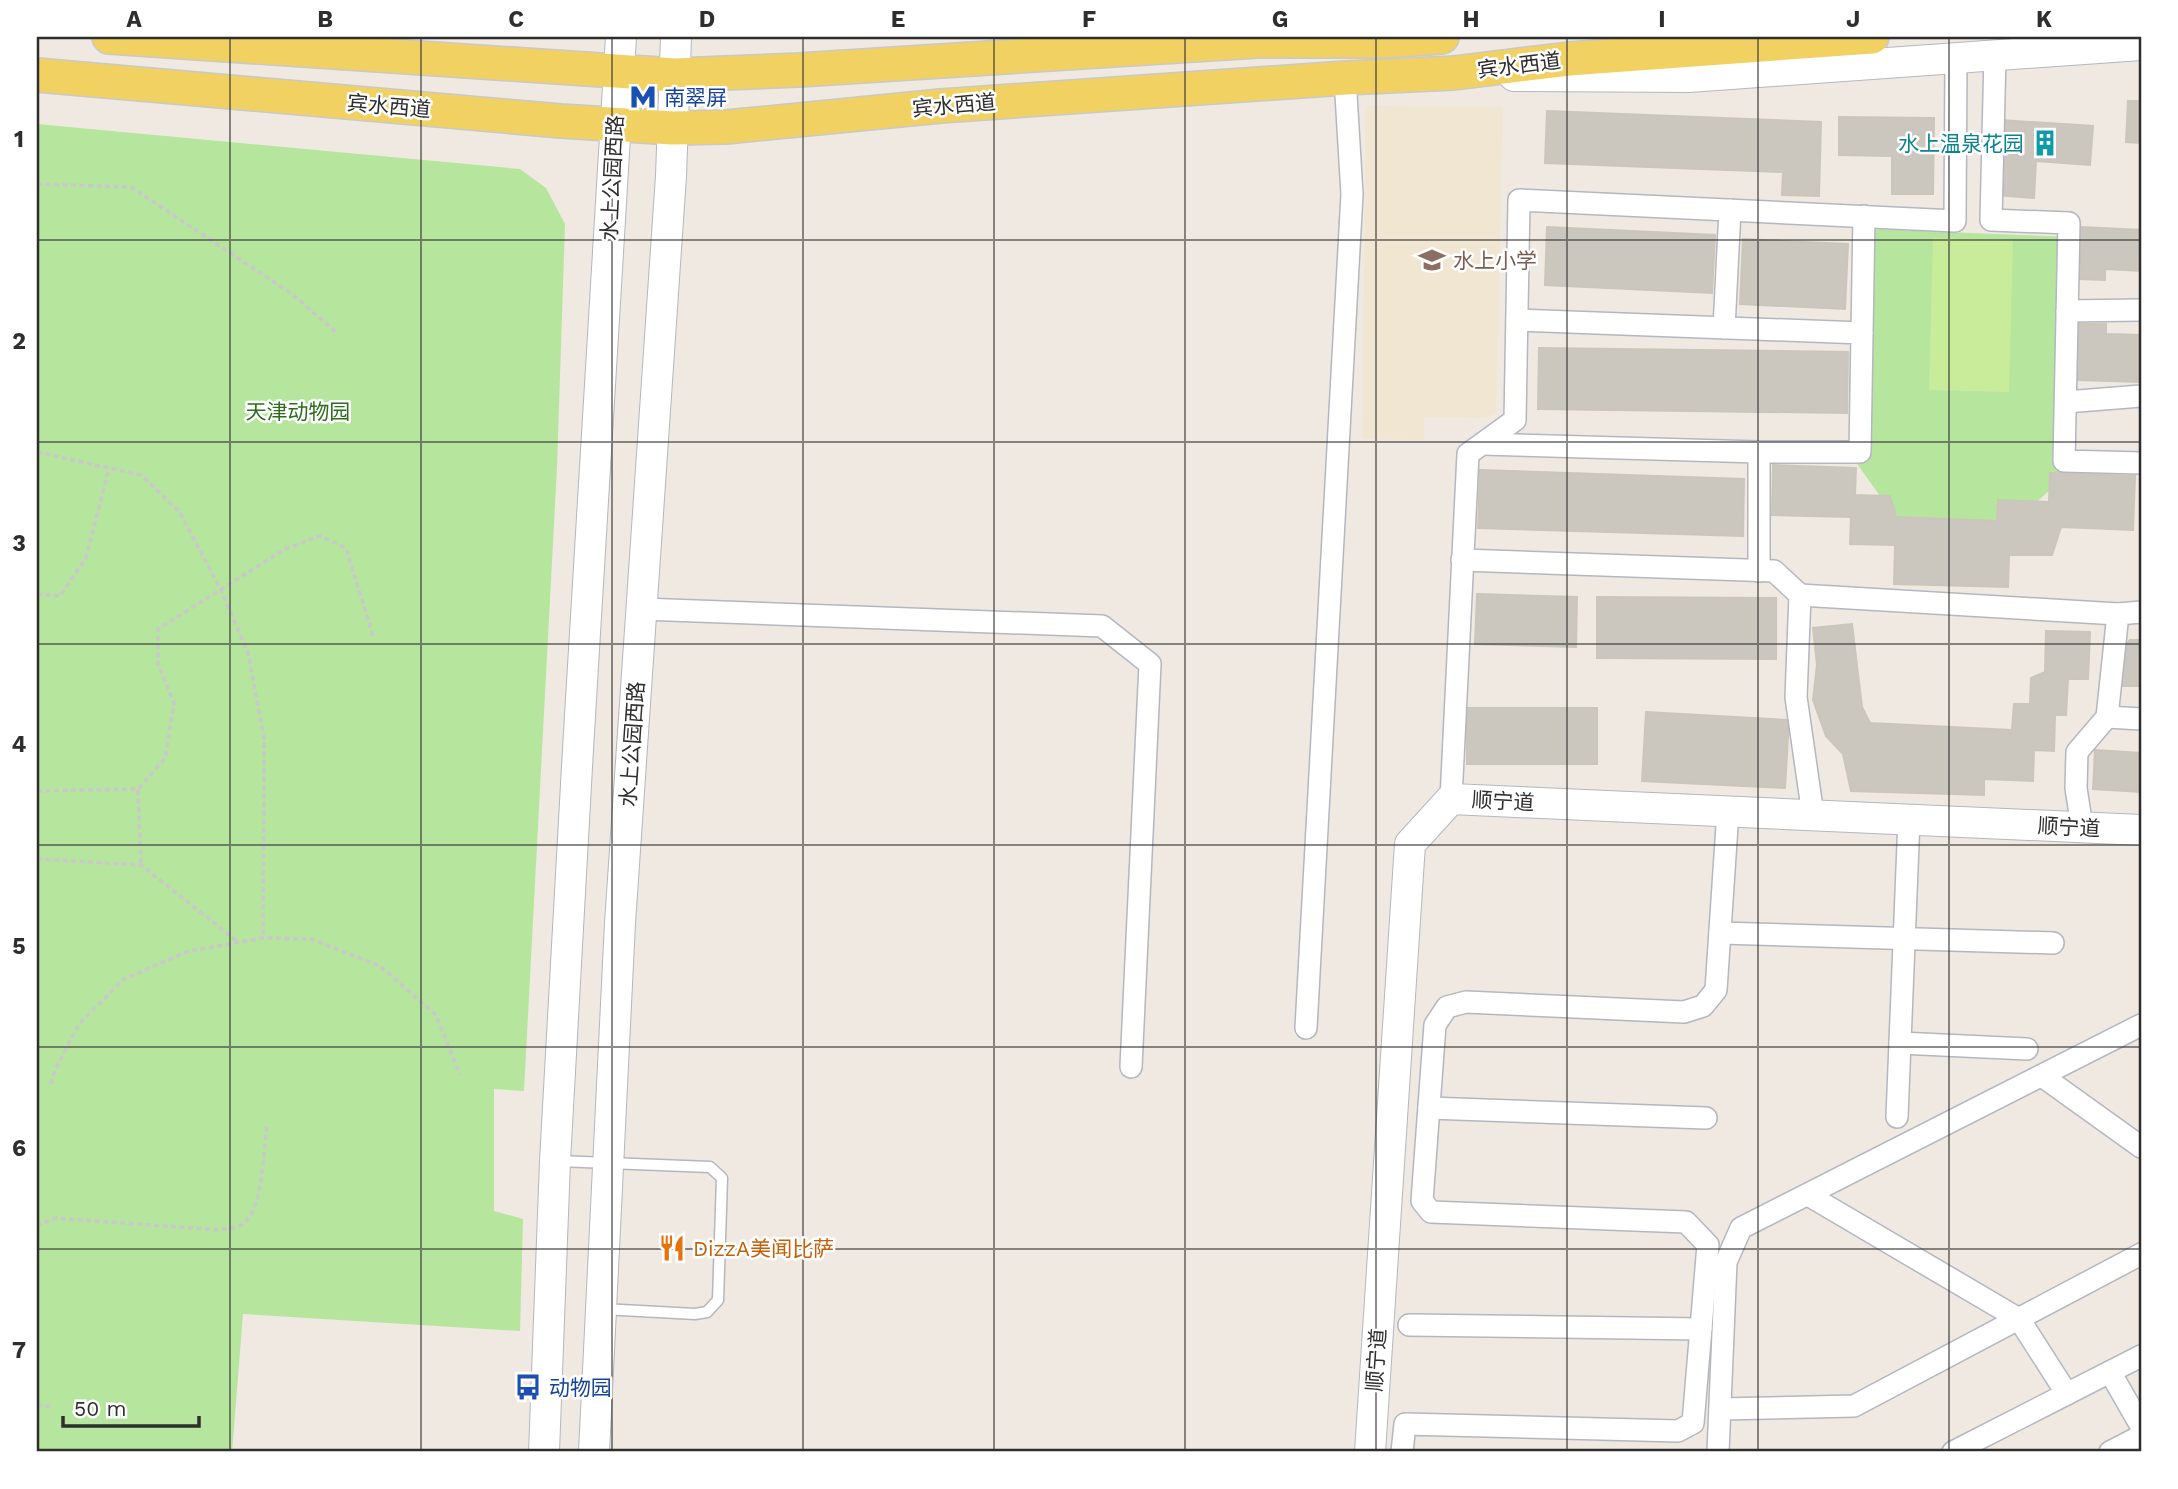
<svg xmlns="http://www.w3.org/2000/svg" width="2178" height="1489" viewBox="0 0 2178 1489" font-family="'Work Sans','Noto Sans SC',sans-serif">
	<style>
		.education { fill: #f0e6d1 }
		.green { fill: #b6e59e }
		.pitch { fill: #c9ec9a }
		.building { fill: #cbc7bf; stroke: #cbc5ba; stroke-width: 2 }
		.lines { fill: none; stroke-linecap: round; stroke-linejoin: round }
		.lane-casing { stroke: #b4b7c1; stroke-width: 13 }
		.street-casing { stroke: #b4b7c1; stroke-width: 24 }
		.secondary-casing { stroke: #b4b7c1; stroke-width: 32 }
		.primary-casing { stroke: #c9c9c9; stroke-width: 36 }
		.path { stroke: #c9c9c9; stroke-width: 3.5; stroke-dasharray: 5 3.5; stroke-linecap: butt }
		.lane { stroke: #fff; stroke-width: 10 }
		.street { stroke: #fff; stroke-width: 21 }
		.secondary { stroke: #fff; stroke-width: 30 }
		.primary { stroke: #f2d163; stroke-width: 33 }
		.grid { fill: none; stroke: #2e2e2e; stroke-width: 2; stroke-opacity: 0.55 }
		.labels { text-anchor: middle; dominant-baseline: central; stroke-width: 5; stroke-linejoin: round; paint-order: stroke }
		.street-label { font-size: 21px; fill: #2e2e2e; stroke: #fff }
		.transit-label { font-size: 21px; fill: #164399; stroke: #fff; text-anchor: start }
		.culture-label { font-size: 21px; fill: #0d838f; stroke: #fff; text-anchor: end }
		.education-label { font-size: 21px; fill: #785e54; stroke: #fff; text-anchor: start }
		.park-label { font-size: 21px; fill: #2c6e1b; stroke: #fff }
		.food-label { font-size: 21px; fill: #c56008; stroke: #fff; text-anchor: start }
		.neatline { fill: none; stroke: #2e2e2e; stroke-width: 2.5 }
		.grid-label { font-size: 23px; text-anchor: middle; font-weight: bold; fill: #2e2e2e }
	</style>
	<rect width="100%" height="100%" fill="#efe9e1"/>
	<path class="education" d="M 1366,106 L 1503,107 L 1496,413 L 1484,418 L 1424,417 L 1424,440 L 1362,439 Z"/>
	<g class="green">
		<path d="M 37,124 L 520,169 L 546,188 L 565,224 L 557,467 L 524,1091 L 494,1089 L 494,1211 L 523,1219 L 520,1331 L 243,1314 L 232,1452 L 37,1452 Z"/>
		<path d="M 1868,229 L 2073,237 L 2073,469 L 2007,529 L 1903,528 L 1855,461 Z"/>
	</g>
	<path class="pitch" d="M 1933,238 L 2013,240 L 2009,392 L 1929,390 Z"/>
	<g class="building">
		<path d="M 2128,101 L 2141,101 L 2141,143 L 2126,142 Z"/>
		<path d="M 1547,111 L 1821,122 L 1819,196 L 1782,195 L 1783,172 L 1545,163 Z"/>
		<path d="M 1839,117 L 1934,118 L 1933,194 L 1892,194 L 1892,156 L 1839,155 Z"/>
		<path d="M 2000,120 L 2093,126 L 2090,165 L 2036,161 L 2034,198 L 1996,195 Z"/>
		<path d="M 1547,227 L 1715,235 L 1712,293 L 1545,285 Z"/>
		<path d="M 2081,227 L 2141,230 L 2141,271 L 2105,269 L 2105,280 L 2079,279 Z"/>
		<path d="M 1743,239 L 1848,244 L 1845,309 L 1740,304 Z"/>
		<path d="M 2078,324 L 2106,324 L 2106,334 L 2141,335 L 2141,382 L 2076,380 Z"/>
		<path d="M 1539,348 L 1848,352 L 1847,413 L 1538,409 Z"/>
		<path d="M 1773,465 L 1856,468 L 1855,495 L 1890,496 L 1896,517 L 1997,521 L 1998,500 L 2049,502 L 2050,473 L 2135,476 L 2133,530 L 2061,527 L 2052,555 L 2009,555 L 2008,587 L 1894,584 L 1895,545 L 1850,544 L 1851,517 L 1772,515 Z"/>
		<path d="M 1480,470 L 1744,479 L 1743,536 L 1478,528 Z"/>
		<path d="M 1477,594 L 1577,597 L 1576,647 L 1475,644 Z"/>
		<path d="M 1597,597 L 1776,598 L 1776,659 L 1597,658 Z"/>
		<path d="M 1852,624 L 1862,707 L 1870,723 L 2012,730 L 2014,704 L 2030,704 L 2031,678 L 2045,672 L 2046,631 L 2090,632 L 2088,679 L 2068,679 L 2066,715 L 2055,715 L 2054,751 L 2034,750 L 2033,781 L 1984,779 L 1984,795 L 1851,791 L 1843,754 L 1826,736 L 1813,700 L 1817,665 L 1813,628 Z"/>
		<path d="M 2130,640 L 2141,640 L 2141,686 L 2120,686 L 2120,652 Z"/>
		<rect x="1467" y="708" width="130" height="56"/>
		<path d="M 1646,712 L 1789,720 L 1785,788 L 1642,781 Z"/>
		<path d="M 2095,750 L 2141,753 L 2141,792 L 2093,789 Z"/>
	</g>
	<g class="lines">
		<g class="lane-casing">
			<path id="lane" d="M 558,1161 L 710,1167 L 722,1178 L 718,1300 L 707,1312 L 695,1314 L 603,1309"/>
		</g>
		<g class="street-casing">
			<g id="street">
				<path d="M 1995,55 L 1991,220 L 2069,223 L 2064,461 L 2141,463"/>
				<path d="M 2067,311 L 2141,310"/>
				<path d="M 1517,320 L 1862,333 L 1860,452 L 1759,452"/>
				<path d="M 1724,328 L 1730,210"/>
				<path d="M 1862,333 L 1864,216"/>
				<path d="M 2066,402 L 2141,396"/>
				<path d="M 1482,444 L 1759,452 L 1759,571"/>
				<path d="M 1462,560 L 1774,571 L 1800,595"/>
				<path d="M 642,609 L 1102,626 L 1150,664 L 1131,1067"/>
				<path d="M 2107,717 L 2141,719"/>
				<path d="M 1451,799 L 1468,454 L 1515,420 L 1519,200 L 1955,221 L 1956,58"/>
				<path d="M 1813,815 L 1796,697 L 1800,595 L 2118,614"/>
				<path d="M 2082,827 L 2076,788 L 2077,752 L 2107,717 L 2118,614 L 2141,612"/>
				<path d="M 1720,933 L 2053,943"/>
				<path d="M 1306,1028 L 1352,194 L 1345,78"/>
				<path d="M 1900,1043 L 2027,1049"/>
				<path d="M 2042,1076 L 2141,1147"/>
				<path d="M 1429,1108 L 1706,1118"/>
				<path d="M 1897,1117 L 1909,819"/>
				<path d="M 1808,1195 L 2019,1319 L 2067,1394"/>
				<path d="M 1409,1325 L 1701,1329"/>
				<path d="M 2110,1372 L 2141,1426"/>
				<path d="M 1720,1409 L 1854,1406 L 2141,1254"/>
				<path d="M 1402,1452 L 1405,1424 L 1678,1431 L 1693,1423 L 1708,1245 L 1686,1222 L 1431,1212 L 1422,1201 L 1435,1025 L 1447,1007 L 1466,1002 L 1684,1012 L 1703,1006 L 1716,990 L 1728,811"/>
				<path d="M 1718,1452 L 1726,1262 L 1741,1228 L 2141,1025"/>
				<path d="M 1953,1452 L 2141,1356"/>
				<path d="M 2110,1452 L 2141,1436"/>
			</g>
		</g>
		<g class="secondary-casing">
			<g id="secondary">
				<path d="M 1514,76 L 1689,77 L 2141,45"/>
				<path d="M 544,1452 L 555,1161 L 578,749 L 621,37"/>
				<path d="M 594,1452 L 620,923 L 671,176 L 676,37"/>
				<path d="M 1370,1452 L 1410,844 L 1451,799 L 2141,830"/>
			</g>
		</g>
		<g class="primary-casing">
			<g id="primary">
				<path d="M 109,37 L 675,75 L 799,70 L 1257,41 L 1384,41 L 1442,37"/>
				<path d="M 37,75 L 561,121 L 673,128 L 726,127 L 941,106 L 1345,78 L 1454,73 L 1569,59 L 1872,37"/>
			</g>
		</g>
		<g class="path">
			<path d="M 37,184 L 131,187 L 292,294 L 336,332"/>
			<path d="M 37,452 L 141,475 L 179,511 L 220,588 L 248,653 L 264,738 L 263,938"/>
			<path d="M 37,594 L 60,596 L 86,558 L 109,468"/>
			<path d="M 138,790 L 141,865"/>
			<path d="M 37,791 L 138,789 L 165,758 L 174,703 L 158,664 L 158,629 L 285,549 L 320,536 L 346,548 L 373,636"/>
			<path d="M 37,859 L 141,865 L 238,942"/>
			<path d="M 51,1084 L 55,1070 L 79,1024 L 124,979 L 189,951 L 263,938 L 311,939 L 380,966 L 436,1015 L 460,1075"/>
			<path d="M 37,1226 L 55,1218 L 219,1230 C 228,1228 238,1229 245,1222 C 263,1206 264,1148 267,1124"/>
			<path d="M 37,1405 L 50,1407"/>
		</g>
		<use href="#lane" class="lane"/>
		<use href="#street" class="street"/>
		<use href="#secondary" class="secondary"/>
		<use href="#primary" class="primary"/>
	</g>
	<path class="grid" d="M 230,37 L 230,1452M 421,37 L 421,1452M 612,37 L 612,1452M 803,37 L 803,1452M 994,37 L 994,1452M 1185,37 L 1185,1452M 1376,37 L 1376,1452M 1567,37 L 1567,1452M 1758,37 L 1758,1452M 1949,37 L 1949,1452M 37,240 L 2141,240M 37,442 L 2141,442M 37,644 L 2141,644M 37,845 L 2141,845M 37,1047 L 2141,1047M 37,1249 L 2141,1249"/>
	<defs>
		<g id="metro-bare" transform="scale(2.1)"><path d="M-5.5 5V-5H-3L0 0L3-5H5.5V5H3V-.5L0 4L-3-.5V5Z" fill="#1a4fb4" stroke="#fff" stroke-width="2.5" paint-order="stroke"/></g>
		<g id="building-bare" transform="scale(2.1)"><path d="M-4-6H4V6H1V3H-1V6H-4ZM-2.5-4.3h1.7v1.8h-1.7ZM.8-4.3h1.7v1.8H.8ZM-2.5-1h1.7V.8h-1.7ZM.8-1h1.7V.8H.8Z" fill="#0f9aa8" stroke="#fff" stroke-width="2.5" paint-order="stroke"/></g>
		<g id="school-bare" transform="scale(2.1)"><path d="M0-5L7-2L0 1L-7-2ZM-4 1L0 2.5L4 1V4Q0 6-4 4Z" fill="#8d6e63" stroke="#fff" stroke-width="2.5" paint-order="stroke"/></g>
		<g id="restaurant-bare" transform="scale(2.1)"><path d="M-5-6h1v4h1v-4h1v4h1v-4h1v5L-1.5 .5V6h-2V.5L-5-1ZM5-6V6H3V1.5H1.5Q1.5-4 5-6Z" fill="#e8710a" stroke="#fff" stroke-width="2.5" paint-order="stroke"/></g>
		<g id="bus-bare" transform="scale(2.1)"><path d="M-5-6H5V4H4V6H2V4H-2V6H-4V4H-5ZM-3.5-4V0h7V-4ZM-3.5 1.2v1.5H-2V1.2ZM2 1.2v1.5H3.5V1.2Z" fill="#1a4fb4" stroke="#fff" stroke-width="2.5" paint-order="stroke"/></g>
	</defs>
	<g fill-rule="evenodd">
		<use href="#metro-bare" x="643" y="97"/>
		<use href="#building-bare" x="2045" y="143"/>
		<use href="#school-bare" x="1432" y="260"/>
		<use href="#restaurant-bare" x="672" y="1248"/>
		<use href="#bus-bare" x="528" y="1387"/>
	</g>
	<g class="labels">
		<g class="street-label">
			<text transform="translate(1519 65) rotate(-7)">宾水西道</text>
			<text transform="translate(954 105) rotate(-5)">宾水西道</text>
			<text transform="translate(389 106) rotate(5)">宾水西道</text>
			<text transform="translate(612 178) rotate(-87)">水上公园西路</text>
			<text transform="translate(632 744) rotate(-86)">水上公园西路</text>
			<text transform="translate(1503 801) rotate(3)">顺宁道</text>
			<text transform="translate(2069 827) rotate(3)">顺宁道</text>
			<text transform="translate(1376 1360) rotate(-86)">顺宁道</text>
		</g>
		<g class="transit-label">
			<text x="664" y="97">南翠屏</text>
			<text x="549" y="1387">动物园</text>
		</g>
		<g class="culture-label">
			<text x="2024" y="143">水上温泉花园</text>
		</g>
		<g class="education-label">
			<text x="1453" y="260">水上小学</text>
		</g>
		<g class="park-label">
			<text x="298" y="411">天津动物园</text>
		</g>
		<g class="food-label">
			<text x="693" y="1248">DizzA美闻比萨</text>
		</g>
	</g>
	<rect width="2178" height="1489" fill="none" stroke="#ffffff" stroke-width="77"/>
	<path d="M63 1416v10h136v-10" fill="none" stroke="#2e2e2e" stroke-width="3.5"/>
	<text x="74" y="1416" font-size="21" fill="#2e2e2e" stroke="#ffffff" stroke-width="5" paint-order="stroke">50 m</text>
	<rect x="38" y="38" width="2102" height="1412" class="neatline"/>
	<g class="grid-label">
		<text x="134" y="27">A</text>
		<text x="325" y="27">B</text>
		<text x="516" y="27">C</text>
		<text x="707" y="27">D</text>
		<text x="898" y="27">E</text>
		<text x="1089" y="27">F</text>
		<text x="1280" y="27">G</text>
		<text x="1471" y="27">H</text>
		<text x="1662" y="27">I</text>
		<text x="1853" y="27">J</text>
		<text x="2044" y="27">K</text>
		<text x="19" y="147">1</text>
		<text x="19" y="349">2</text>
		<text x="19" y="551">3</text>
		<text x="19" y="752">4</text>
		<text x="19" y="954">5</text>
		<text x="19" y="1156">6</text>
		<text x="19" y="1358">7</text>
	</g>
</svg>
